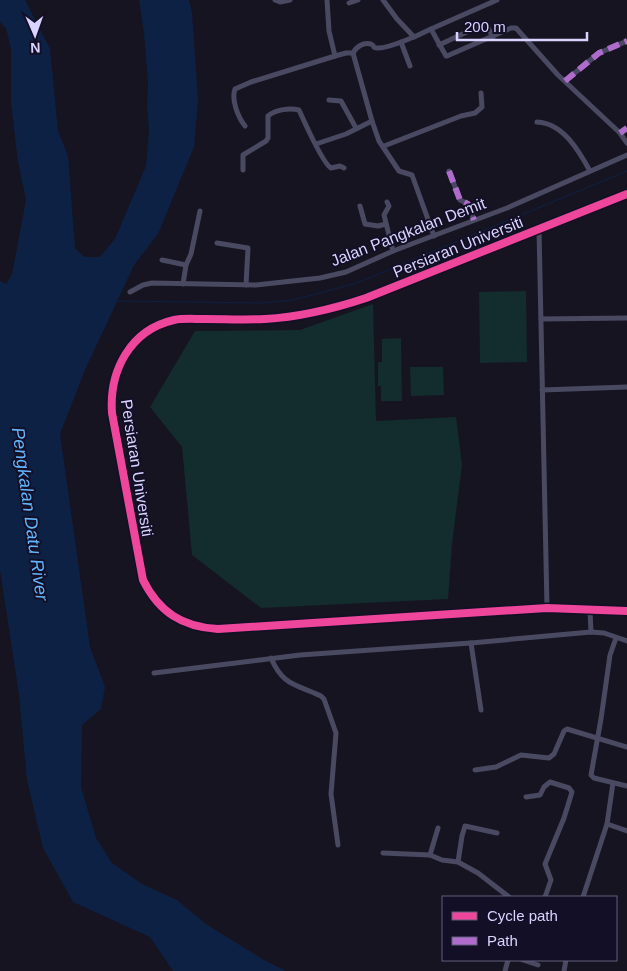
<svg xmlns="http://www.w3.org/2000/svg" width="627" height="971" viewBox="0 0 627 971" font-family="Arial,sans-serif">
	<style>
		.green { fill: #132c2d }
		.water { fill: #0d2144 }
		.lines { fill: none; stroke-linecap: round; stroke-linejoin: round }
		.stream { stroke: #0d2144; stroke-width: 1 }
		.street { stroke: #4a4962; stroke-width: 5 }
		.quiet { stroke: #b06ccc; stroke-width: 6; stroke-dasharray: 12 6; stroke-linecap: butt }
		.cycleway-casing { stroke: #130f26; stroke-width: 11 }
		.cycleway { stroke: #ed469a; stroke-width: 8 }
		.labels { text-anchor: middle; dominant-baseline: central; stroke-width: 4; stroke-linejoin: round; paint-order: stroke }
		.street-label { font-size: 16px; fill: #d9d4ff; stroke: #130f26 }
		.water-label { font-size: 18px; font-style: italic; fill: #62b6ff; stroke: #130f26 }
	</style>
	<rect width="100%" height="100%" fill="#161421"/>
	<g class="green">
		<path d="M 526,291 L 527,362 L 480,363 L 479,292 Z"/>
		<path d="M 373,304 L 376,421 L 456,417 L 462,465 L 452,544 L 448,599 L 261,608 L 192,555 L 182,447 L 150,407 L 195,331 L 300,330 Z"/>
		<path d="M 401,338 L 402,401 L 381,401 L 381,386 L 378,386 L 378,362 L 382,362 L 382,339 Z"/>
		<path d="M 410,367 L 443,367 L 444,395 L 411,396 Z"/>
	</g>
	<path class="water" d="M 0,0 L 25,0 L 50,49 L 58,131 L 68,156 L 75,248 L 84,257 L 100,257 L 115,239 L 146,166 L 149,131 L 147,107 L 148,83 L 144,33 L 139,0 L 189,0 L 192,12 L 198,100 L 194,147 L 158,234 L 134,265 L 85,370 L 60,434 L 90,647 L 105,687 L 101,709 L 82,725 L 81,787 L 96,838 L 112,863 L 142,884 L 177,900 L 206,924 L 264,960 L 286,971 L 173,971 L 150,937 L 73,902 L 43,848 L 27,780 L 19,695 L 0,570 L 0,281 L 6,284 L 12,274 L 26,200 L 18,162 L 11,103 L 11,49 L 6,28 L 0,22 Z"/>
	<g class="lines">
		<path class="stream" d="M 118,301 L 261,303 L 293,300 L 357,283 L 627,171"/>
		<g class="street">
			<path d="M 275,0 L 280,2 L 290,0"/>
			<path d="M 327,0 L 329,31 L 335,56"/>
			<path d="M 383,0 L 397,19 L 414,37 L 431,29 L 446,56 L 447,56 L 511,28 L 516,28 L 558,75 L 620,133 L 627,143"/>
			<path d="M 349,3 L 358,0"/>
			<path d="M 431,29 L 497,0"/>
			<path d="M 401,42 L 410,66"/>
			<path d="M 439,45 L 484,24 L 486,24 L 493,37"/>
			<path d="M 353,53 L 372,121 L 379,141 L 399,171 L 412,175 L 434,236"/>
			<path d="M 353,53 C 356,47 363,42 371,44 C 376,46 371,48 378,48 C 389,48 403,41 414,37"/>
			<path d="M 565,81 L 599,53 L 627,41"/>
			<path d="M 329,100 L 341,101 L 356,128"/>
			<path d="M 537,122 C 563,123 579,151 590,171"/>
			<path d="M 245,126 C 238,117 231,100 235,89 L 251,82 L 335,56 L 346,53 L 353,53"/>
			<path d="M 316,144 L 346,134 L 372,121"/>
			<path d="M 384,146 L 461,116 L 475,113 L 482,107 L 481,93"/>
			<path d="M 243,170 L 243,155 L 266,141 L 268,138 L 268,116 C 276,109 290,108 299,110 C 304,121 323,164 331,168 L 340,166 L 344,168"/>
			<path d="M 449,171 L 460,200 L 468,204 L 474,220"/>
			<path d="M 627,194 L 366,298 C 333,309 300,317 265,319 C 245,320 224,319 204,319 C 194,319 183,318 174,320 C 130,330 109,371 112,413 L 143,580 C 159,612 182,627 218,629 L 547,608 L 627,611"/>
			<path d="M 387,202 L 389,206 L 384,215 L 393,251"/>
			<path d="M 360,206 L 365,224 L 378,226 L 386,224"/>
			<path d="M 539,229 L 547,608"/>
			<path d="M 217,243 L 248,248 L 246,285"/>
			<path d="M 162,260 L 186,265"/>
			<path d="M 183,284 L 186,265 L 191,254 L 200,211"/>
			<path d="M 130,292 L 143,285 L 152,283 L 256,285 L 320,278 L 346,272 L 393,251 L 507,208 L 627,155"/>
			<path d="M 541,319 L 627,318"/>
			<path d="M 542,390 L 627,387"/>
			<path d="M 590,610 L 591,632"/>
			<path d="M 616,638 L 610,655 L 601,719 L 591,775 L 594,778 L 627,786"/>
			<path d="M 471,643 L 481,710"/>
			<path d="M 271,658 C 283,686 296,684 321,696 L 324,699 L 336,733 L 331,794 L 338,845"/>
			<path d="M 154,673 L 300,655 L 471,643 L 591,632 L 604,633 L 627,641"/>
			<path d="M 475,770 L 496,767 L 521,755 L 549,758 L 554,754 L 564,731 L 567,729 L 627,747"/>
			<path d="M 526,797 L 540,795 L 544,787 L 550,782 L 569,788 L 572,792 L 564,818 L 545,864 L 551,880 L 545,897"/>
			<path d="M 607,824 L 627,831"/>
			<path d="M 383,853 L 430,855 L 442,860 L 458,862 L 478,873 L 509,897"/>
			<path d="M 430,855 L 438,828"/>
			<path d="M 458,862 L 462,836 L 465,826 L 497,833"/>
			<path d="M 583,897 L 607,824 L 613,783"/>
			<path d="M 523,960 L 538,965"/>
			<path d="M 505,971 L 508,960"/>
			<path d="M 564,971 L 566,960"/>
		</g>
		<g class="quiet">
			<path d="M 565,81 L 599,53 L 627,41"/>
			<path d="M 620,133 L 627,128"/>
			<path d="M 449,171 L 460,200 L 468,204 L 474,220"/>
		</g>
		<g class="cycleway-casing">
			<path id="cycleway" d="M 627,194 L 366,298 C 333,309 300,317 265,319 C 245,320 224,319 204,319 C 194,319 183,318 174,320 C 130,330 109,371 112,413 L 143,580 C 159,612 182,627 218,629 L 547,608 L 627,611"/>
		</g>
		<use href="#cycleway" class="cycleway"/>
	</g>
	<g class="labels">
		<g class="street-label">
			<text transform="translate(408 232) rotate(-21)">Jalan Pangkalan Demit</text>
			<text transform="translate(458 247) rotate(-22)">Persiaran Universiti</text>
			<text transform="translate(137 468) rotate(81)">Persiaran Universiti</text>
		</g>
		<g class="water-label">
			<text transform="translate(30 514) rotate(82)">Pengkalan Datu River</text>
		</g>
	</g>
	<rect x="442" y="896" width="175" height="65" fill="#130f26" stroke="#625e7d"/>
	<rect x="452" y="912" width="25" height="8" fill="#ed469a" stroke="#625e7d"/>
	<text x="487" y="921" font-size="15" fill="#d9d4ff">Cycle path</text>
	<rect x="452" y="937" width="25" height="8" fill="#b06ccc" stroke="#625e7d"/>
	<text x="487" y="946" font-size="15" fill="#d9d4ff">Path</text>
	<g transform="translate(35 35) rotate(178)" stroke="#130f26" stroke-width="4" paint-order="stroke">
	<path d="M0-4L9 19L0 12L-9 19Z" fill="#d9d4ff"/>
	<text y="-8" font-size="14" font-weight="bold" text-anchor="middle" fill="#d9d4ff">N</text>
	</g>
	<path d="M457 32v8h130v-8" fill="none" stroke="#d9d4ff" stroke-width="2.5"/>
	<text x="464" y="32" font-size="15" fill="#d9d4ff" stroke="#130f26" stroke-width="4" paint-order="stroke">200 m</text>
</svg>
